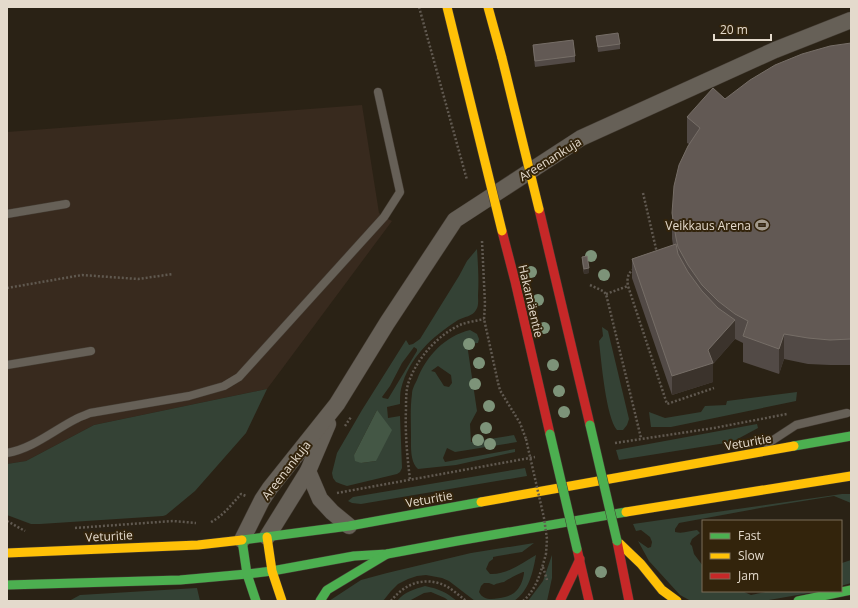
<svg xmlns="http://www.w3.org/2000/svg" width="858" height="608" viewBox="0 0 858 608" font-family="'Open Sans',sans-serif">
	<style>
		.industrial { fill: #382a1e }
		.green { fill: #344235; fill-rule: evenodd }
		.forest { fill: #445745 }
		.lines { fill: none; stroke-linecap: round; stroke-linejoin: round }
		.lane-casing { stroke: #453d34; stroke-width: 9 }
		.street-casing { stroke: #453d34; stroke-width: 17 }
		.fast-casing { stroke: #453d34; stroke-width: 10 }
		.slow-casing { stroke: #453d34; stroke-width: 10 }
		.jam-casing { stroke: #453d34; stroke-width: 10 }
		.path { stroke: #605950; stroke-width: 2.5; stroke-dasharray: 2 2; stroke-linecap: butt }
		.lane { stroke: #666057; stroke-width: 8 }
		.street { stroke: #666057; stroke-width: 16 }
		.fast { stroke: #4caf50; stroke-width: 9 }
		.slow { stroke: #ffc107; stroke-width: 9 }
		.jam { stroke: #c62828; stroke-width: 9 }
		.fast-bridge-casing { stroke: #453d34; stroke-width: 10; stroke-linecap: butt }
		.slow-bridge-casing { stroke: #453d34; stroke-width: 10; stroke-linecap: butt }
		.path-bridge { stroke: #605950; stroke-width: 2.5; stroke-dasharray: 2 2; stroke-linecap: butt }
		.fast-bridge { stroke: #4caf50; stroke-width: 9 }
		.slow-bridge { stroke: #ffc107; stroke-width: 9 }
		.tree { fill: #7d9379 }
		.wall { fill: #524a46 }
		.shaded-wall { fill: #3b332c }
		.building { fill: #625954; stroke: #766e67 }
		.labels { text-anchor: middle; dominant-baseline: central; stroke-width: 4; stroke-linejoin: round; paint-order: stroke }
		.street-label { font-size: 12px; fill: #e4dacc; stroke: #33240c }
		.poi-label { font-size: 12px; fill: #e4dacc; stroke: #33240c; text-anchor: end }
	</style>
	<rect width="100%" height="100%" fill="#2a2215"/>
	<path class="industrial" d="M 362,105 L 379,213 L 384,217 L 392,221 L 267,389 L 94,425 L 26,461 L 7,464 L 7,132 Z"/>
	<g class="green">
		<path d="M 477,249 C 478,265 479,280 478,295 C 478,300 479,306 476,310 C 473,316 464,317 458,320 C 432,337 409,357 401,389 C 400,393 400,399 400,404 L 387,407 L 388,418 L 400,416 L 402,468 L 400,472 L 397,474 L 347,486 L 341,484 L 336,482 L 333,478 L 332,473 L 337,453 L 362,410 L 406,340 L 409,345 L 413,344 L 420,339 L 459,276 L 467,261 ZM 414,347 L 417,349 L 417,351 L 388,399 L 383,398 L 382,397 L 390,386 L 402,363 ZM 377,410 L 376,461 L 361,463 L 354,455 Z"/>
		<path d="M 602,327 L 608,331 L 629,419 L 627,425 L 623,430 L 617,430 C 606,418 601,359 599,341 L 603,336 Z"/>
		<path d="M 470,330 L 477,334 L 479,339 L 478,343 L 467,344 L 477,411 L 470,424 L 471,442 L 514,435 L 517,442 L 455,452 L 447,448 L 443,458 L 445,462 L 515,449 L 515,452 L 456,465 L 418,469 C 410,462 411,447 411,437 C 411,423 410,408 412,394 C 412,389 415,384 417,380 C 426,356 445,336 470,330 ZM 438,366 L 451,375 L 452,383 L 449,387 L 444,386 L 435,372 L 431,371 Z"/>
		<path d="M 267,389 L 246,433 L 195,491 L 166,515 L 163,516 L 40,524 L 31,524 L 7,515 L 7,464 L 26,461 L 94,425 Z"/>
		<path d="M 797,392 L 796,401 L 671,427 L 651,427 L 649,412 L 665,418 L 701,412 L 705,406 L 726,405 L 727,401 Z"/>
		<path d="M 757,424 L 758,428 L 732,442 L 619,460 L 616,450 Z"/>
		<path d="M 525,468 L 527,476 L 361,504 L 352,503 L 348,501 L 353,497 Z"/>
		<path d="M 842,494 L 851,494 L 851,503 L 834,496 L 766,507 L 679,523 L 675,529 L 675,532 C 683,534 689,531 697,530 L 700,533 L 692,539 L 690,544 L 692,546 L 694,554 L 703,566 L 703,591 L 742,591 L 751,595 L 770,591 L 821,591 L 763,601 L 691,601 L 680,595 L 649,561 L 638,541 L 648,548 L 651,547 L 652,542 L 650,537 L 641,530 L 636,531 L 633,524 Z"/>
		<path d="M 534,543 L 522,552 L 498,556 L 493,557 L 493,559 L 489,562 L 486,569 L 490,574 C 507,575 522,563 536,555 C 533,572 529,591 514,601 L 475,601 L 449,581 L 442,578 L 426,575 L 417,576 L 408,579 L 398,584 L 391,591 L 383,601 L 329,601 L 361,580 L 387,573 L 471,553 ZM 523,572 L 524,572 L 524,573 C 523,581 520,588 514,593 C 511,595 508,596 505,597 C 495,599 484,602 479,592 L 481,586 L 484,583 L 489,583 L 494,585 C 497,583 500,583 504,582 C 510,578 516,575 523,572 Z"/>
		<path d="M 552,555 L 552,578 L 547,601 L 528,601 L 543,581 Z"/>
		<path d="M 851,560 L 851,583 L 841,586 L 841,566 L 842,563 Z"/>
		<path d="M 425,586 C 439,589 446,592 457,601 L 449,601 L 445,598 L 431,592 L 424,593 L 409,601 L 397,601 C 404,592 415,589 425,586 Z"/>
		<path d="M 197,588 L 200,601 L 69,601 L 80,595 Z"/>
	</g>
	<path class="forest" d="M 377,410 L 392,430 L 376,461 L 361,463 L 355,461 L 354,455 Z"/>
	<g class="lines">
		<g class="lane-casing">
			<g id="lane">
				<path d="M 7,214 L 66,204"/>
				<path d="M 7,365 L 91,351"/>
				<path d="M 767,444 L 796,425 L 847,413"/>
				<path d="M 7,453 C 32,449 54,430 76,419 C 81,416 86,415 90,413 L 189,396 L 224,386 L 239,377 L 384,217 L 400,192 L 378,92"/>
			</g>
		</g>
		<g class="street-casing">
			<g id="street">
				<path d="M 308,471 L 320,499 L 332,512 L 349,526"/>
				<path d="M 267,537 L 308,471 L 328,424"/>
				<path d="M 242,540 L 262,500 L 270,488 L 337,404 L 387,323 L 455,220 L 581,138 L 775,50 L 851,20"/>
			</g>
		</g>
		<g class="fast-casing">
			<g id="fast">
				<path d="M 794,446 L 851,436"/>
				<path d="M 247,574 L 272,571 L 354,556 L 387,554 L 457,541 L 626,512"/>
				<path d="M 7,585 L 180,580 L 247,574"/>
				<path d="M 256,601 L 247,574 L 242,540 L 349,526 L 481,502"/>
				<path d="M 320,601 L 327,590 L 387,554"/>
				<path d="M 798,601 L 851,590"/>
			</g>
		</g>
		<g class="slow-casing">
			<g id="slow">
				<path d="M 488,7 L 502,58"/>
				<path d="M 481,502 L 794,446"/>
				<path d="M 626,512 L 851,476"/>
				<path d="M 267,537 L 272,571 L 282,601"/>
				<path d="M 617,541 L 641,564 L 662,590 L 677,601"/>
				<path d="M 7,553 L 198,545 L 242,540"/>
			</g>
		</g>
		<g class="jam-casing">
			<g id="jam">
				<path d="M 539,209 L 590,425"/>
				<path d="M 502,231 L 515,281 L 550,434"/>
				<path d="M 617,541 L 629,601"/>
				<path d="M 577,549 L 589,601"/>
				<path d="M 560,601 L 580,559"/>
			</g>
		</g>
		<g class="path">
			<path d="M 643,193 L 657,253"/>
			<path d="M 482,241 L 485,304 L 484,319 L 499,387 L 501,392 L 520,423 L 526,439"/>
			<path d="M 634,269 C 627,273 627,280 628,286 L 667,404 L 714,388"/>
			<path d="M 590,285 L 603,291 L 606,294 L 641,438"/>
			<path d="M 7,288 L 82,275 L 138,279 L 173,274"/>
			<path d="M 606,294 L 628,286"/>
			<path d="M 345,426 L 351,417"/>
			<path d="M 615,443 L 714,428 L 787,414"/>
			<path d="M 410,479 C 407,456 405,432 406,409 C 406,400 406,392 408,384 C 416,360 436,336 460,325 C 467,322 476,321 484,319"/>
			<path d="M 337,493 L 535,457"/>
			<path d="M 7,521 L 25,531"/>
			<path d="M 211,522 C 223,516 232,504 241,494 L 246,496"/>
			<path d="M 75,528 L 173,521 L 196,523"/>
			<path d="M 543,567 L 547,580"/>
			<path d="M 391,601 C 405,583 425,576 446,586 C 453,590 460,596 466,601"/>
			<path d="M 523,601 C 537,589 541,571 546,554"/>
		</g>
		<use href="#lane" class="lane"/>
		<use href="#street" class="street"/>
		<use href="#fast" class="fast"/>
		<use href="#slow" class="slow"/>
		<use href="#jam" class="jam"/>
		<g class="fast-bridge-casing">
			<g id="fast-bridge">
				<path d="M 590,425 L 617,541"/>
				<path d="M 550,434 L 577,549"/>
			</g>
		</g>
		<g class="slow-bridge-casing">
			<g id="slow-bridge">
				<path d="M 447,7 L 502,231"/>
				<path d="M 502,58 L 539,209"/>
			</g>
		</g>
		<g class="path-bridge">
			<path d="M 419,7 L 467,180"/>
			<path d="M 526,439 L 544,518 L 547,539 L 546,554"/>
		</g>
		<use href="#fast-bridge" class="fast-bridge"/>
		<use href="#slow-bridge" class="slow-bridge"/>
	</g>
	<g class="tree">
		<circle cx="591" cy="256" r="6"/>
		<circle cx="531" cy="272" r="6"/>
		<circle cx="604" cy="275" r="6"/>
		<circle cx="538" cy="300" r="6"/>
		<circle cx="544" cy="328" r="6"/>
		<circle cx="469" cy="344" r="6"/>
		<circle cx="479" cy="363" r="6"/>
		<circle cx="553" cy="365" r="6"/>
		<circle cx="475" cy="384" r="6"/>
		<circle cx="559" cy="391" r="6"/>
		<circle cx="489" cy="406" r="6"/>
		<circle cx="564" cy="412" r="6"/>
		<circle cx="486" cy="428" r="6"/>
		<circle cx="478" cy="440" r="6"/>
		<circle cx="490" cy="444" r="6"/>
		<circle cx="601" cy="572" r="6"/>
	</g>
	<g class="wall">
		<path d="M 596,36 L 620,44 L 620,49 L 598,52 Z"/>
		<path d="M 851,43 L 851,365 L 830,365 L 808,364 L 784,359 L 779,374 L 743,362 L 743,343 L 735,339 L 713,364 L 713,382 L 672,395 L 632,278 L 632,259 L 673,245 L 672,239 L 672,213 L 689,144 L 687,143 L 687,117 L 725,99 Z"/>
		<path d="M 533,45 L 575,56 L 575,62 L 535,67 L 533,50 Z"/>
		<path d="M 582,257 L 589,273 L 584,274 L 582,263 Z"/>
	</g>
	<g class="shaded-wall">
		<path d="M 589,268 L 589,273 L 584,274 L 584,269 Z"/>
		<path d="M 735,320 L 735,339 L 713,364 L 713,382 L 672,395 L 672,376 L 708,350 Z"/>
		<path d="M 784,334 L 784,359 L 779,374 L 779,349 Z"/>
	</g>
	<g class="building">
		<path d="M 618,33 L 620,44 L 598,47 L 596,36 Z"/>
		<path d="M 573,40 L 575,56 L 535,61 L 533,45 Z"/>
		<path d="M 851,43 L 851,339 L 830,340 L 808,338 L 784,334 L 779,349 L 743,336 L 748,321 L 735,314 L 718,301 L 702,285 L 688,265 L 678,247 L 676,238 L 672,213 L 674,186 L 679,165 L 688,146 L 700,128 L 687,117 L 713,88 L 725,99 L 750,80 L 775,65 L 802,54 L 830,46 Z"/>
		<path d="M 676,244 L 678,254 L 688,272 L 702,291 L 718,308 L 735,320 L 708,350 L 713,363 L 672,376 L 632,259 Z"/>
		<path d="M 587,256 L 589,268 L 584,269 L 582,257 Z"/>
	</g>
	<defs>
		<g id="stadium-bare" transform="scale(1.08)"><path d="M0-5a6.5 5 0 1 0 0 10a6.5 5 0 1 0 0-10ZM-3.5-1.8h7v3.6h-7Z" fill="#a39a8c" stroke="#33240c" stroke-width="2.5" paint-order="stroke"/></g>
	</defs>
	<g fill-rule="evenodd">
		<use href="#stadium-bare" x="762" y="225"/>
	</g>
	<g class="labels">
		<g class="street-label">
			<text transform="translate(550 159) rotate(-32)">Areenankuja</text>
			<text transform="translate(531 301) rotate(77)">Hakamäentie</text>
			<text transform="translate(748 442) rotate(-10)">Veturitie</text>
			<text transform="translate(286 470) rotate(-52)">Areenankuja</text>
			<text transform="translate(429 499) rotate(-10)">Veturitie</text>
			<text transform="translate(109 536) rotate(-3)">Veturitie</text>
		</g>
		<g class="poi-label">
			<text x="751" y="225">Veikkaus Arena</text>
		</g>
	</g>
	<rect width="858" height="608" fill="none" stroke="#e4dacc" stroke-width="16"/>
	<rect x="702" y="520" width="140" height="72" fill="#33240c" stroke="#7a6d59"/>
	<rect x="710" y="533" width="20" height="6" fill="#4caf50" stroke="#7a6d59"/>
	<text x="738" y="540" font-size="12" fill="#e4dacc">Fast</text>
	<rect x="710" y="553" width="20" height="6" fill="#ffc107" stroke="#7a6d59"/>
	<text x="738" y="560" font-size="12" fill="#e4dacc">Slow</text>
	<rect x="710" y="573" width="20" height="6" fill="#c62828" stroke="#7a6d59"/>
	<text x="738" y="580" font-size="12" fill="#e4dacc">Jam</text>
	<path d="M714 34v6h57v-6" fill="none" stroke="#e4dacc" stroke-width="2"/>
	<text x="720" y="34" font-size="12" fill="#e4dacc" stroke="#33240c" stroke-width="3" paint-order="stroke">20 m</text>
</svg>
